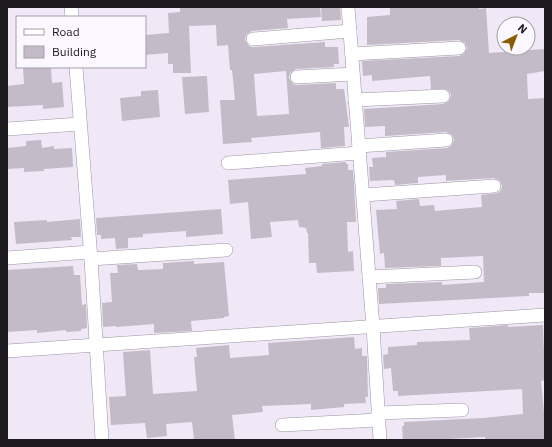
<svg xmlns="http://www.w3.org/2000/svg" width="552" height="447" viewBox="0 0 552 447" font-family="'IBM Plex Sans',sans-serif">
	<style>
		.building { fill: #c3bcc8; fill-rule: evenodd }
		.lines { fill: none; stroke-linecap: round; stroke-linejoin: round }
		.minor-casing { stroke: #9b95a1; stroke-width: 14 }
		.minor { stroke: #fff; stroke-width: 13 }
	</style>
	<rect width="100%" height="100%" fill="#f0e8f6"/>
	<g class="building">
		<path d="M 180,7 L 320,7 L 321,17 L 287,19 L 288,28 L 252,31 L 246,35 L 245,40 L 249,46 L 253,47 L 325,42 L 325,47 L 338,47 L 339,64 L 334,64 L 334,67 L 296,69 L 290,73 L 289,78 L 293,84 L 297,85 L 336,83 L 336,89 L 344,89 L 349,127 L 344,127 L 345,146 L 321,148 L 320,132 L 251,138 L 252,142 L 223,144 L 220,100 L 235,100 L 232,70 L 230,70 L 228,45 L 217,46 L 216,25 L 189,26 L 191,73 L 173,73 L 173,64 L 168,64 L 168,53 L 145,55 L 145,35 L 169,33 L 168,13 L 180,12 ZM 286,71 L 289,114 L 257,116 L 254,74 Z"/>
		<path d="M 321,7 L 340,7 L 341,20 L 322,21 Z"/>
		<path d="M 390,7 L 479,7 L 479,9 L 486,8 L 489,53 L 545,49 L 545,71 L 527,74 L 528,99 L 545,98 L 545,293 L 529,293 L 529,296 L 379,304 L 378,288 L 386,288 L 386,284 L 442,282 L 442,285 L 484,282 L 483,256 L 441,258 L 441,266 L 385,268 L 384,253 L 380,254 L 376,210 L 397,209 L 396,201 L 419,199 L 420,206 L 434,205 L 435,211 L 482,207 L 481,195 L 498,193 L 501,190 L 502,186 L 500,181 L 494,178 L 446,181 L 446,175 L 418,177 L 418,183 L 395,185 L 394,180 L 370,181 L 369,167 L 373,167 L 372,158 L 386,157 L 386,152 L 447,148 L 451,146 L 454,140 L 452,135 L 446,132 L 385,136 L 385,126 L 365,127 L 364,109 L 443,104 L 448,102 L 451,96 L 450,92 L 446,89 L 431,89 L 430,76 L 372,81 L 372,75 L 363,76 L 362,61 L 459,56 L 464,54 L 467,48 L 465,43 L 459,40 L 367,45 L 367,17 L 390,15 Z"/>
		<path d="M 23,67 L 51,67 L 52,83 L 62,82 L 64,107 L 43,109 L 43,105 L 7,107 L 7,86 L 24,84 Z"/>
		<path d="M 207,76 L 209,112 L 185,114 L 182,77 Z"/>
		<path d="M 158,90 L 160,117 L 122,121 L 120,98 L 141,96 L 141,91 Z"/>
		<path d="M 41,140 L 42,148 L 54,146 L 54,149 L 72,148 L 73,167 L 44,169 L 44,171 L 24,172 L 24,168 L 7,169 L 7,148 L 26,146 L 26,141 Z"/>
		<path d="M 346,162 L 346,164 L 348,164 L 348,170 L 353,170 L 354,183 L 356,222 L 347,222 L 348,252 L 353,251 L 354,271 L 317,273 L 316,263 L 309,263 L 308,233 L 307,233 L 306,228 L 299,227 L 298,220 L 270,222 L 272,237 L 251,239 L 248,202 L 230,204 L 228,180 L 306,174 L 305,168 L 322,166 L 322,164 Z"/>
		<path d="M 221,209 L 223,234 L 186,237 L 186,231 L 143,234 L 143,237 L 128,238 L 128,248 L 116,249 L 115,238 L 101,239 L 101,235 L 97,235 L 96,218 Z"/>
		<path d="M 80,219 L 81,237 L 71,237 L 72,240 L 16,244 L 14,222 L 47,220 L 47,222 Z"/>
		<path d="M 194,261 L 194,264 L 224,262 L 229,316 L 224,317 L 224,318 L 191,321 L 192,331 L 154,333 L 154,324 L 116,327 L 116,326 L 103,327 L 102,303 L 112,302 L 110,273 L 118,273 L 117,265 L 137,264 L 138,270 L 163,269 L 163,263 Z"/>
		<path d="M 73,266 L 74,275 L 80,275 L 82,305 L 86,304 L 87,328 L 81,329 L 81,331 L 66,332 L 66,330 L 37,333 L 37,330 L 7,332 L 7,270 Z"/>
		<path d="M 508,325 L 508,327 L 543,325 L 545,380 L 541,381 L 545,422 L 545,440 L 485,440 L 485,437 L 430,440 L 403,440 L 402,426 L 404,426 L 404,422 L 483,418 L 523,414 L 522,389 L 398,396 L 398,391 L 393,391 L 391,368 L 384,369 L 383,355 L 388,354 L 388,347 L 417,345 L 417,342 L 470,340 L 469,328 Z"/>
		<path d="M 354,337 L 355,349 L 362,348 L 362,356 L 367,356 L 368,397 L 365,397 L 366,403 L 344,404 L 344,407 L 311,410 L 311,404 L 262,406 L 263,412 L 232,415 L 235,440 L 194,440 L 192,422 L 166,424 L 167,436 L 147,438 L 145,423 L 111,425 L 109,397 L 126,396 L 123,352 L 150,350 L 153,394 L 197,391 L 194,357 L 197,357 L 196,348 L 229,345 L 230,358 L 269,355 L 268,343 Z"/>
	</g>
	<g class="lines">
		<g class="minor-casing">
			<g id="minor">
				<path d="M 71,7 L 72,17"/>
				<path d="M 348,7 L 373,327 L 380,440"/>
				<path d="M 253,39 L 350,31"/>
				<path d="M 352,54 L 459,48"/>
				<path d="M 76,67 L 91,259 L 102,440"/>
				<path d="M 297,77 L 353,74"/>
				<path d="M 355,100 L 443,96"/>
				<path d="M 7,129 L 80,124"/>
				<path d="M 359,146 L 446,140"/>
				<path d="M 228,163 L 359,153"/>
				<path d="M 363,195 L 494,186"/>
				<path d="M 7,258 L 90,252"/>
				<path d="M 91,259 L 226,250"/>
				<path d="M 369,277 L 475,272"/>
				<path d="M 7,351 L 545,315"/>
				<path d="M 378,413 L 462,410"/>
				<path d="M 282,425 L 378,420"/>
			</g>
		</g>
		<use href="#minor" class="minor"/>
	</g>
	<rect width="552" height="447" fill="none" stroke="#1e1b20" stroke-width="16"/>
	<rect x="16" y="16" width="130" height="52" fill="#fbf7ff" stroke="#a39fa6"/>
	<rect x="24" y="29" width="20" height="6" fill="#ffffff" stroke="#a39fa6"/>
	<text x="52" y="36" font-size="12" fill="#1e1b20">Road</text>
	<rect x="24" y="46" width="20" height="12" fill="#c3bcc8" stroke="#a39fa6"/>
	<text x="52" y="56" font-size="12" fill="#1e1b20">Building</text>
	<g transform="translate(516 36) rotate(42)"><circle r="19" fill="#fbf7ff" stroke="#a39fa6"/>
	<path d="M0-3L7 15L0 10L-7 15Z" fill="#8a5b00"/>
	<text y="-6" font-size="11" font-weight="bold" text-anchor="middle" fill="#1e1b20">N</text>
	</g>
</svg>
